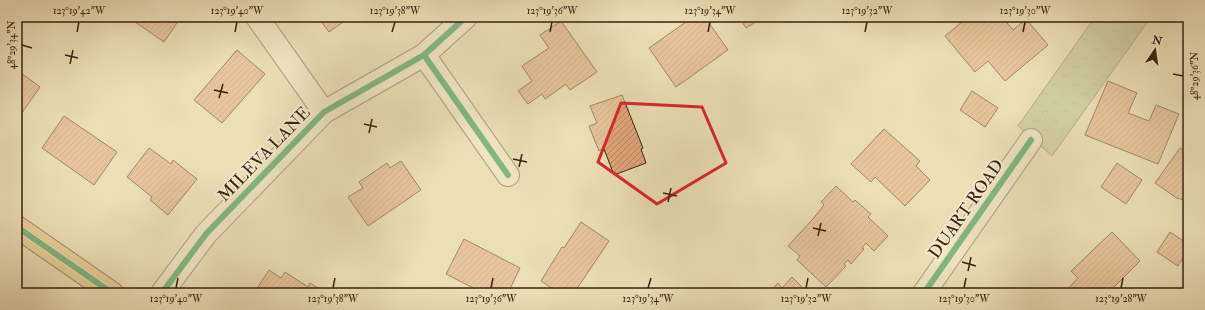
<svg xmlns="http://www.w3.org/2000/svg" width="1205" height="310" viewBox="0 0 1205 310" font-family="'IM FELL Double Pica',serif">
	<style>
		.park { fill: url(#park-crowns); stroke: #767150 }
		.building { fill: url(#building-hatch); stroke: #39200f }
		.lines { fill: none; stroke-linecap: round; stroke-linejoin: round }
		.minor-casing { stroke: #665039; stroke-width: 24 }
		.major-casing { stroke: #39200f; stroke-width: 24 }
		.minor { stroke: #f3ead0; stroke-width: 22 }
		.major { stroke: #e6c07b; stroke-width: 22 }
		.cycleway-casing { stroke: #f3ead0; stroke-width: 8 }
		.cycleway { stroke: #00873e; stroke-width: 6 }
		.marked { fill: none; stroke: #d62828; stroke-width: 3; stroke-linejoin: round }
		.ticks { fill: none; stroke: #39200f; stroke-width: 1.5 }
		.labels { text-anchor: middle; dominant-baseline: central; stroke-width: 4; stroke-linejoin: round; paint-order: stroke }
		.street-label { font-size: 17px; fill: #39200f; stroke: #f3ead0 }
		.neatline { fill: none; stroke: #39200f; stroke-width: 1.5 }
		.ticks-label { font-size: 10px; text-anchor: middle; fill: #39200f }
	</style>
	<defs>
		<pattern id="park-crowns" width="20" height="18" patternUnits="userSpaceOnUse"><rect width="20" height="18" fill="#b4c291"/><path d="M2 6a3 3 0 1 1 6 0M12 15a3 3 0 1 1 6 0" fill="none" stroke="#9ca67c"/></pattern>
		<pattern id="building-hatch" width="6" height="6" patternUnits="userSpaceOnUse"><rect width="6" height="6" fill="#e2a77c"/><path d="M-1 1l2-2M0 6l6-6M5 7l2-2" fill="none" stroke="#b88864"/></pattern>
	</defs>
	<rect width="100%" height="100%" fill="#ecdfb6"/>
	<filter id="stains"><feTurbulence type="fractalNoise" baseFrequency=".005" numOctaves="4"/><feColorMatrix values="0 0 0 0 .2 0 0 0 0 .09 0 0 0 0 .02 0 0 0 .5 -.17"/></filter>
	<radialGradient id="worn" r=".72"><stop offset=".6" stop-color="#630" stop-opacity="0"/><stop offset="1" stop-color="#630" stop-opacity=".3"/></radialGradient>
	<path class="park" d="M 1095,17 L 1151,17 L 1052,156 L 1018,126 Z"/>
	<g class="building">
		<path d="M 128,17 L 181,17 L 164,42 Z"/>
		<path d="M 318,17 L 350,17 L 329,32 Z"/>
		<path d="M 693,17 L 705,17 L 728,50 L 676,87 L 649,48 Z"/>
		<path d="M 739,17 L 757,17 L 759,20 L 746,28 Z"/>
		<path d="M 968,17 L 972,17 L 974,20 L 977,17 L 1002,17 L 1013,30 L 1026,19 L 1048,45 L 1005,81 L 988,61 L 975,72 L 945,36 Z"/>
		<path d="M 561,21 L 597,72 L 570,90 L 566,84 L 545,99 L 542,94 L 528,104 L 518,91 L 532,81 L 522,66 L 549,48 L 540,35 Z"/>
		<path d="M 237,50 L 265,74 L 222,123 L 194,100 Z"/>
		<path d="M 17,70 L 40,87 L 17,120 Z"/>
		<path d="M 1108,81 L 1137,93 L 1128,113 L 1149,121 L 1156,105 L 1179,114 L 1158,164 L 1085,135 Z"/>
		<path d="M 972,91 L 998,108 L 985,127 L 960,110 Z"/>
		<path d="M 622,95 L 643,148 L 641,149 L 646,163 L 614,175 L 604,149 L 599,151 L 589,126 L 597,123 L 590,106 Z"/>
		<path d="M 64,116 L 117,152 L 94,185 L 42,148 Z"/>
		<path d="M 884,129 L 920,161 L 916,166 L 930,180 L 905,206 L 875,177 L 871,182 L 851,164 Z"/>
		<path d="M 149,148 L 171,164 L 173,160 L 197,179 L 168,215 L 150,200 L 152,197 L 127,177 Z"/>
		<path d="M 1180,148 L 1188,154 L 1188,198 L 1184,201 L 1179,198 L 1178,199 L 1155,183 Z"/>
		<path d="M 401,161 L 421,190 L 368,226 L 348,197 L 363,188 L 359,182 L 387,163 L 390,168 Z"/>
		<path d="M 1117,163 L 1142,180 L 1126,204 L 1101,187 Z"/>
		<path d="M 836,186 L 853,202 L 855,200 L 871,214 L 868,217 L 888,236 L 874,251 L 866,243 L 862,248 L 864,249 L 851,264 L 848,260 L 844,264 L 846,266 L 826,287 L 797,260 L 800,256 L 788,246 L 812,220 L 824,205 L 821,202 Z"/>
		<path d="M 581,222 L 609,241 L 574,293 L 559,293 L 541,281 L 562,247 L 564,248 Z"/>
		<path d="M 1112,232 L 1140,261 L 1108,293 L 1064,293 L 1078,278 L 1071,271 Z"/>
		<path d="M 1170,232 L 1188,244 L 1188,251 L 1178,266 L 1157,252 Z"/>
		<path d="M 464,239 L 520,268 L 508,293 L 483,293 L 446,274 Z"/>
		<path d="M 269,270 L 281,278 L 285,272 L 308,287 L 310,283 L 326,293 L 254,293 Z"/>
		<path d="M 792,277 L 808,293 L 769,293 L 778,283 L 782,288 Z"/>
	</g>
	<g class="lines">
		<g class="minor-casing">
			<g id="minor">
				<path d="M 257,17 L 324,112"/>
				<path d="M 424,55 L 508,175"/>
				<path d="M 162,293 L 206,234 L 324,112 L 424,55 L 466,17"/>
				<path d="M 924,293 L 1031,140"/>
			</g>
		</g>
		<g class="major-casing">
			<path id="major" d="M 17,227 L 112,293"/>
		</g>
		<use href="#minor" class="minor"/>
		<use href="#major" class="major"/>
		<g class="cycleway-casing">
			<g id="cycleway">
				<path d="M 424,55 L 508,175"/>
				<path d="M 17,227 L 112,293"/>
				<path d="M 162,293 L 206,234 L 324,112 L 424,55 L 466,17"/>
				<path d="M 924,293 L 1031,140"/>
			</g>
		</g>
		<use href="#cycleway" class="cycleway"/>
	</g>
	<path d="M0 0H1205V310H0ZM 621,103 L 702,107 L 726,163 L 657,204 L 598,162 Z" fill="#ecdfb6" fill-opacity=".55" fill-rule="evenodd"/>
	<path class="marked" d="M 621,103 L 702,107 L 726,163 L 657,204 L 598,162 Z"/>
	<path class="ticks" d="M 77,32 L 79,22M 235,32 L 237,22M 392,32 L 395,22M 550,32 L 552,22M 708,32 L 710,22M 865,32 L 867,22M 1023,32 L 1025,22M 22,45 L 32,48M 65,55 L 78,58M 70,64 L 73,50M 1173,74 L 1183,76M 214,90 L 228,93M 219,98 L 223,84M 364,124 L 377,127M 369,133 L 372,119M 513,159 L 527,162M 519,167 L 522,154M 663,193 L 677,196M 668,202 L 671,188M 813,228 L 826,231M 818,236 L 821,223M 962,262 L 976,266M 968,271 L 971,257M 176,288 L 178,278M 333,288 L 335,278M 491,288 L 493,278M 648,288 L 651,278M 806,288 L 808,278M 964,288 L 966,278M 1121,288 L 1123,278"/>
	<g class="labels">
		<g class="street-label">
			<text transform="translate(264 154) rotate(-46)">MILEVA LANE</text>
			<text transform="translate(966 209) rotate(-55)">DUART ROAD</text>
		</g>
	</g>
	<rect width="1205" height="310" fill="none" stroke="#ecdfb6" stroke-width="44"/>
	<g transform="translate(1155 50) rotate(13)" stroke="#f3ead0" stroke-width="3" paint-order="stroke">
	<path d="M0-3L7 15L0 10L-7 15Z" fill="#39200f"/>
	<text y="-6" font-size="11" font-weight="bold" text-anchor="middle" fill="#39200f">N</text>
	</g>
	<rect x="22" y="22" width="1161" height="266" class="neatline"/>
	<g class="ticks-label">
		<text x="79" y="14">123°19'42"W</text>
		<text x="237" y="14">123°19'40"W</text>
		<text x="395" y="14">123°19'38"W</text>
		<text x="552" y="14">123°19'36"W</text>
		<text x="710" y="14">123°19'34"W</text>
		<text x="867" y="14">123°19'32"W</text>
		<text x="1025" y="14">123°19'30"W</text>
		<text transform="translate(11 45) rotate(-90)" y="4">48°29'34"N</text>
		<text transform="translate(1194 76) rotate(-90)" y="4">48°29'36"N</text>
		<text x="176" y="302">123°19'40"W</text>
		<text x="333" y="302">123°19'38"W</text>
		<text x="491" y="302">123°19'36"W</text>
		<text x="648" y="302">123°19'34"W</text>
		<text x="806" y="302">123°19'32"W</text>
		<text x="964" y="302">123°19'30"W</text>
		<text x="1121" y="302">123°19'28"W</text>
	</g>
	<rect width="100%" height="100%" filter="url(#stains)"/>
	<rect width="100%" height="100%" fill="url(#worn)"/>
</svg>
